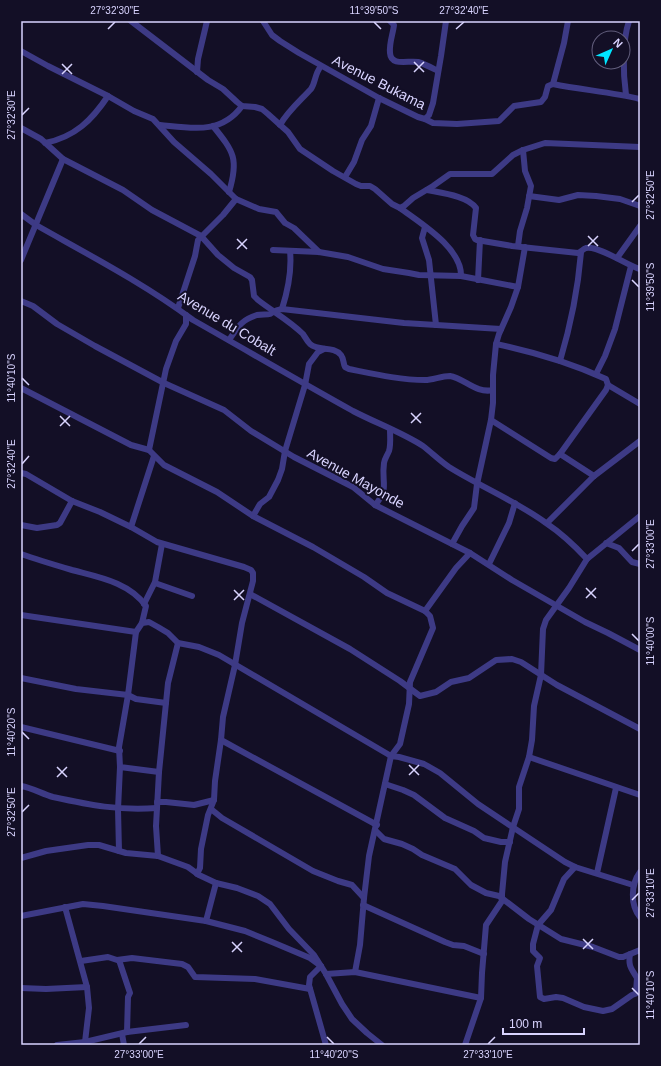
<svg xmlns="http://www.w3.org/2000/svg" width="661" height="1066" viewBox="0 0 661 1066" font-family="Helvetica,sans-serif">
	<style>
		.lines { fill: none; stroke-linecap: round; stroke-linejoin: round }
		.minor { stroke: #3d3a85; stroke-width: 6 }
		.ticks { fill: none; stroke: #d9d4ff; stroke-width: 1.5 }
		.labels { text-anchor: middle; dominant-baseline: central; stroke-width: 4; stroke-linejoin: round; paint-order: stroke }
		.street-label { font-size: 14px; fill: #d9d4ff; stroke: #130f26 }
		.neatline { fill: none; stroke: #d9d4ff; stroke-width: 1.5 }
		.ticks-label { font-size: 10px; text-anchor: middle; fill: #d9d4ff }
	</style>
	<rect width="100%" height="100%" fill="#130f26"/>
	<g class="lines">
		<g class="minor">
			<path d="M 131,21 L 208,80 L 223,89 L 237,102 L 242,106 L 255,107 L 262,109 L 268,114 L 288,132 L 300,149 L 333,171 L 356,184 L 361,186 L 370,186 L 375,189 L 392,204 L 400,208 L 404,206 L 413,198 L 433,186 L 450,174 L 492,174 L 513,155 L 523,150 L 545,143 L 640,147"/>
			<path d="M 263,21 L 272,35 L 280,41 L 299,53 L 379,98 L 418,117 L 425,119 L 433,123 L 457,124 L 499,121 L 514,106 L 541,102 L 545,97 L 548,86 L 553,84 C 582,90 612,92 640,99"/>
			<path d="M 390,21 L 394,25 C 393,34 389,43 390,53 C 391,67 409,60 418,62 C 425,64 432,68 438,71"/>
			<path d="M 21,51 L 48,66 L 108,96 L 134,111 L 153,119 L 174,142 L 211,174 L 236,199 L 259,209 L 276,212 L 285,223 L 294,228 L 319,252"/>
			<path d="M 197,72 L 198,59 L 207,21"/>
			<path d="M 553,84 L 564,43 L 568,21"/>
			<path d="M 626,95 C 623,73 622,42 629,21"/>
			<path d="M 425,119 L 429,115 L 433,103 L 441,56 L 446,21"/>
			<path d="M 160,125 C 191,128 221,135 242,106"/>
			<path d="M 280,125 C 288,111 300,101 311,89 C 316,82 314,75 321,66"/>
			<path d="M 213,126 C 234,152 239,159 229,192"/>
			<path d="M 21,128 L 41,139 L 63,159 L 123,190 L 152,210 L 201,236 L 218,255 L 234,268 L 250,277 L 252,280 L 254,296 L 258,300 C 272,311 290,321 303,334 C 305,337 307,341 310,344 C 319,352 333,345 341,355 C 344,359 343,363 345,367 L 349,369 C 374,374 400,380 425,380 C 433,380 441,376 450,376 C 464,378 476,394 493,390"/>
			<path d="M 45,143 C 75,137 92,120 108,96"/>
			<path d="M 345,177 L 354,162 L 362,140 L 371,126 L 379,98"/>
			<path d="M 427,190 C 442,193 468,196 476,208 L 473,235 L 475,239 L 477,240 L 512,246 L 578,253 C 581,252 583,249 586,248 C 598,245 628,266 640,269"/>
			<path d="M 529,196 L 559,200 L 578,195 L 596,196 L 620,199 L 640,206"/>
			<path d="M 400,208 C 420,223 462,248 461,276"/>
			<path d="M 21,214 L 36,225 C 89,255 143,283 193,320 C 246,350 299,381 353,411 C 376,423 401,432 423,446 C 432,453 440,461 449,467 C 481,487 516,501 546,523 C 561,533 575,546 587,559"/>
			<path d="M 425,227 L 422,238 L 429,260 L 436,325"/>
			<path d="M 518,246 L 520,231 L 527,208 L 531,186 L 525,171 L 523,150"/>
			<path d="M 273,250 L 319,252 L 348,257 L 383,269 L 409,273 L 419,275 L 461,276 L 518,287"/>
			<path d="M 617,258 L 640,226"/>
			<path d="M 21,260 L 63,159"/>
			<path d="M 478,280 L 480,240"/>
			<path d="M 21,301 L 33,306 L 57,324 L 95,346 L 164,383 L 224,410 L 251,431 L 294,457 L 353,487 L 375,505 L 470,553 L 512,580 L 585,622 L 608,633 L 640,650"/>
			<path d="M 178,308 L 195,256 L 198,240 L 223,215 L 236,199"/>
			<path d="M 282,309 C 288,290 292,271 290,251"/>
			<path d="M 229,340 C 238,327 241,320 257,315 C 261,314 267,315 270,314 C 275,311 275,310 282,309 L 404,323 L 501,329"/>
			<path d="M 560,361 C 571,324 578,290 581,252"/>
			<path d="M 596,374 L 605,356 L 615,329 L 631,266"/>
			<path d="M 608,385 L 640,404"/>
			<path d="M 21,388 L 131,445 L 149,450 L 164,465 L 217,492 L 253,516 L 313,547 L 364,577 L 387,593 L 425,611 L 430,616 L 433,628 L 410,682 L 409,704 L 400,744 L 391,756 L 369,856 L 364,898 L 360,945 L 355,972"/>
			<path d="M 491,420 L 551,458 L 555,459 L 560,454 L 606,390 L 608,385 L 606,379 C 571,363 534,352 496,344"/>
			<path d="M 149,450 L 166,369 L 176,341 L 186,324 L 186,315"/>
			<path d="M 560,454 L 594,476"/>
			<path d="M 21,473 L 26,474 L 72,501 L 100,512 L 131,527 L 157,542 L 244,567 L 251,570 L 253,573 L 253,581 L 242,623 L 235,665 L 223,717 L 221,740 L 215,781 L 214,800 L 208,815 L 201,849 L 200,868 L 197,874"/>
			<path d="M 375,505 C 390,488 381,483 384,463 C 385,458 387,456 389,451 C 391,445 390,436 390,429"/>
			<path d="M 253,516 L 260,504 L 269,497 L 278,480 L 282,469 L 285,451 L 305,385 L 309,364 L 318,352 L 324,349"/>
			<path d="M 547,523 L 594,476 L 640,441"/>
			<path d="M 21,525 L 37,528 L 57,525 L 60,523 L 72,501"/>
			<path d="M 131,527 L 154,456"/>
			<path d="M 606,543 L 619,548 L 632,562 L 640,564"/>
			<path d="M 452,544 L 462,526 L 474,508 L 477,484 L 491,420 L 493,403 L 493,375 L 496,344 L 499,334 L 511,307 L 518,287 L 525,247"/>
			<path d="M 21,554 C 38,560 55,565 72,570 C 98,577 129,582 146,606 L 142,623"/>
			<path d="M 489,564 L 509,523 L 515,503"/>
			<path d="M 155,583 L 192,596"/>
			<path d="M 250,594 L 350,649 L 400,681 L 420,696 L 436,692 L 451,682 L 469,678 L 496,660 L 512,659 L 521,662 L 557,685 L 640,729"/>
			<path d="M 144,604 L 155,582 L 162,544"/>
			<path d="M 425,611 L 456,568 L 470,553"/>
			<path d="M 21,615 L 136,632"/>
			<path d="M 21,678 L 76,689 L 128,695 L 136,632 L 142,623 L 149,622 L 158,627 L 168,633 L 178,643 L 199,647 L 219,655 L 391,756 L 399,757 L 424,764 L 440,773 L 478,804 L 565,862 L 575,867 L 633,885"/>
			<path d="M 21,727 L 120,751"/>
			<path d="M 221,740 L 377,825"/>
			<path d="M 529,757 L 640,795"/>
			<path d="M 159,772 L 120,767 L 119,747 L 128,695 L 136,699 L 166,703"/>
			<path d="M 385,784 L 403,790 L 414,795 L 445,818 L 474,831 L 484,838 L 501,842 L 510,842"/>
			<path d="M 21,786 C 33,788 42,794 53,797 C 90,805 119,811 157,808"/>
			<path d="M 157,802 L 166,802 L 194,805 L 214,800"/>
			<path d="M 211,809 L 222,818 L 313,871 L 338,881 L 352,885 L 364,898"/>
			<path d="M 375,830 L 384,839 L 402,844 L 413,849 L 422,855 L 455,869 L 471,885 L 486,893 L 499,896 L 529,919 L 561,939 L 593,947 L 619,957 L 623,957 L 640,950"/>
			<path d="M 119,851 L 118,809 L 120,767"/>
			<path d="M 158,856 L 156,826 L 159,772 L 168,683 L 178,643"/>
			<path d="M 21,858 L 46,851 L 88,845 L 99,845 L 126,853 L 158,856 L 188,867 L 199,875 L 216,883 L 237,888 L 258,896 L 270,904 L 289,929 L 314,955 L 326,974 L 342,1004 L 352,1019 L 367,1033 L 382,1045"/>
			<path d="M 575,867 L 564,879 L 551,910 L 538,925 L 533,944 L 533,951 L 540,958 L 537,966 L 540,997 L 544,999 L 556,997 L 563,998 L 584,1007 L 603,1011 L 612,1009 L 632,995 L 640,992"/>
			<path d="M 640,872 C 631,884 630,905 640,917"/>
			<path d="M 597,873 L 616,788"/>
			<path d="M 363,905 L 445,942 L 453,945 L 464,946 L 484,954"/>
			<path d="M 65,907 L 87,987 L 89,1008 L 85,1042"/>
			<path d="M 21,916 L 83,904 L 103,906 L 206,921 L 245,931 L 272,942 L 310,958 L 321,966 L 310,977 L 309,985 L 326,1045"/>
			<path d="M 206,921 L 216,883"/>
			<path d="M 630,954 C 628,966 631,968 637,978 L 636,993"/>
			<path d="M 119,960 L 130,993 L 128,997 L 127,1032"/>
			<path d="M 81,961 L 108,957 L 117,960 L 132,958 L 182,964 L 188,967 L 195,977 L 255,979 L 310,989"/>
			<path d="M 326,974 L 355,972 L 481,998"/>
			<path d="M 21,988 L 46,989 L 87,987"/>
			<path d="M 122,1034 L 124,1045"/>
			<path d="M 57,1045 L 85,1042 L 127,1032 L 186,1025"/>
			<path d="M 465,1045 L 481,998 L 482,973 L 486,925 L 502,901 L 502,894 L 505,862 L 513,827 L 519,809 L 519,787 L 529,757 L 532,740 L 534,706 L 541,675 L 543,629 L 546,620 L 569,588 L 587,559 L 640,516"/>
		</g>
	</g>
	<path class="ticks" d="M 374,22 L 381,29M 108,29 L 115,22M 456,29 L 464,22M 414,62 L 424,72M 62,64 L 72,74M 414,72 L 424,62M 62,74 L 72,64M 22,115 L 29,108M 632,202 L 639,195M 588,236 L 598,246M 237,239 L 247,249M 588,246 L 598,236M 237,249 L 247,239M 632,280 L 639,287M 22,378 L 29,385M 411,413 L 421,423M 60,416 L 70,426M 411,423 L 421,413M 60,426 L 70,416M 22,464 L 29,456M 632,551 L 639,544M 586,588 L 596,598M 234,590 L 244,600M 586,598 L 596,588M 234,600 L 244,590M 632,634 L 639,641M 22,732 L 29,739M 409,765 L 419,775M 57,767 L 67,777M 409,775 L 419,765M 57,777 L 67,767M 22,812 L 29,805M 632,900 L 639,893M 583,939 L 593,949M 232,942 L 242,952M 583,949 L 593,939M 232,952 L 242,942M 632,988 L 639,995M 327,1037 L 334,1044M 139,1044 L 146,1037M 488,1044 L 495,1037"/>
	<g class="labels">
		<g class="street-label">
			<text transform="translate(379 82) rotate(27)">Avenue Bukama</text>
			<text transform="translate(227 323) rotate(31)">Avenue du Cobalt</text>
			<text transform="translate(356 478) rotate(29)">Avenue Mayonde</text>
		</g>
	</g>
	<rect width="661" height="1066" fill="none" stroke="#130f26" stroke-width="44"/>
	<g transform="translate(611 50) rotate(45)"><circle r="19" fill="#130f26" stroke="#625e7d"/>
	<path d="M0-3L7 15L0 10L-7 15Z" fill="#00e5ff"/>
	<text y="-6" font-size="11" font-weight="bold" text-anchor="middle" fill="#d9d4ff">N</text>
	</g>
	<path d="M503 1028v6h81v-6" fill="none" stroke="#d9d4ff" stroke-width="2"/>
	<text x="509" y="1028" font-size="12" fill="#d9d4ff" stroke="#130f26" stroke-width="3" paint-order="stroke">100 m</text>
	<rect x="22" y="22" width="617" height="1022" class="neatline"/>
	<g class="ticks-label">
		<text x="115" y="14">27°32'30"E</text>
		<text x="374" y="14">11°39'50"S</text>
		<text x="464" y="14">27°32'40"E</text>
		<text transform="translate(11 115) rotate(-90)" y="4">27°32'30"E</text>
		<text transform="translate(650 195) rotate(-90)" y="4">27°32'50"E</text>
		<text transform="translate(650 287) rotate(-90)" y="4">11°39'50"S</text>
		<text transform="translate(11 378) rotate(-90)" y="4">11°40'10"S</text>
		<text transform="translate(11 464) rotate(-90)" y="4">27°32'40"E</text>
		<text transform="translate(650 544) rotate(-90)" y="4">27°33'00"E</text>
		<text transform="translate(650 641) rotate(-90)" y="4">11°40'00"S</text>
		<text transform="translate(11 732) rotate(-90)" y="4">11°40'20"S</text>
		<text transform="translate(11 812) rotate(-90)" y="4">27°32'50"E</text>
		<text transform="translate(650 893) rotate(-90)" y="4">27°33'10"E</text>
		<text transform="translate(650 995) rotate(-90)" y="4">11°40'10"S</text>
		<text x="139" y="1058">27°33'00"E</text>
		<text x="334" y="1058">11°40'20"S</text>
		<text x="488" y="1058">27°33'10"E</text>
	</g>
</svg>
